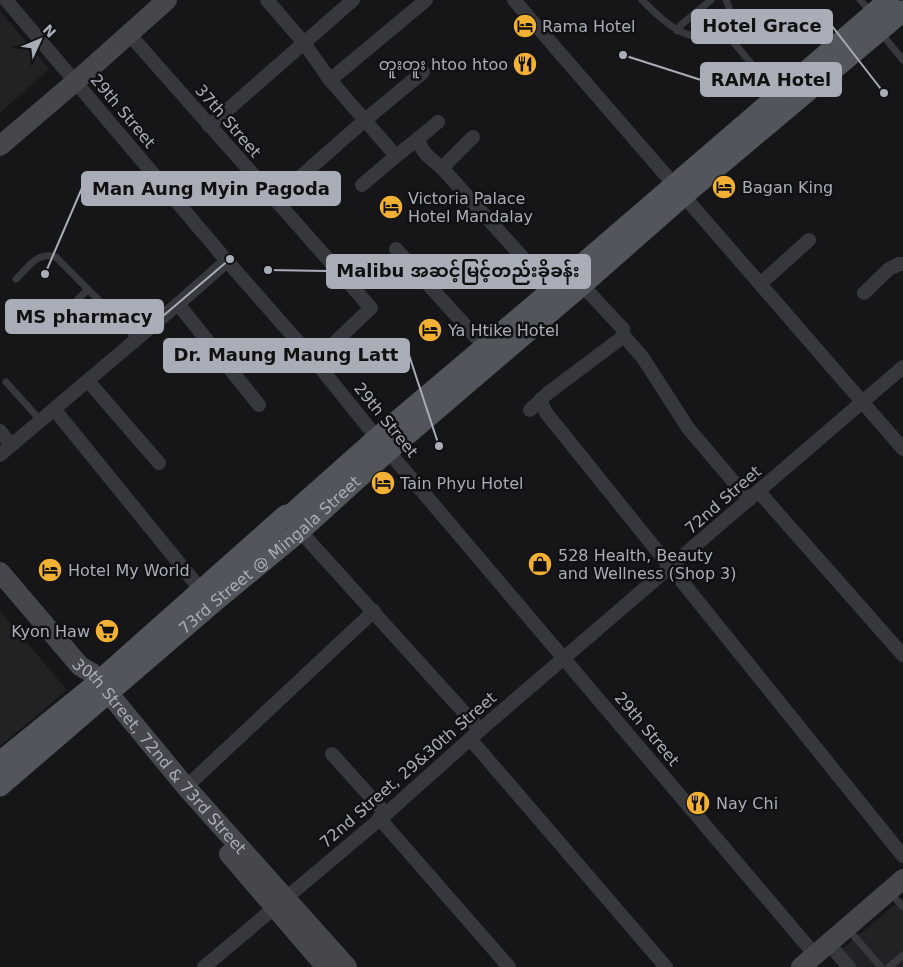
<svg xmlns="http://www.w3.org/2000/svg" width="903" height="967" viewBox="0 0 903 967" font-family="'DejaVu Sans','Noto Sans Myanmar',sans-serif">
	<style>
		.built { fill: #222225 }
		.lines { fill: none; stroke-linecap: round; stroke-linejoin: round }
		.lane { stroke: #37383d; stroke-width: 7 }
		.street { stroke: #37383d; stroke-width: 14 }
		.secondary { stroke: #45474d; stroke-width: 20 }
		.primary { stroke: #53555c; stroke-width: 21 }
		.labels { text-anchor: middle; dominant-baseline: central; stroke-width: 5; stroke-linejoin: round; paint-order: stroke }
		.poi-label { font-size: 16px; fill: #a8adb8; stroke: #111113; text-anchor: start }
		.street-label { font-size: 16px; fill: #a8adb8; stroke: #111113 }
		.leader { fill: none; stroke: #a8adb8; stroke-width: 2 }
		.callout-dot { fill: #a8adb8; stroke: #111113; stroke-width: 2 }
		.callout { fill: #a8adb8; stroke: #a8adb8; stroke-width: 2 }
		.callout-label { font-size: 18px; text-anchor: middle; font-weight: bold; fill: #111 }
	</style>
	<rect width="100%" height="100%" fill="#161618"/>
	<g class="built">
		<path d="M 0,11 L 49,69 L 0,113 Z"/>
		<path d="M 0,611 L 67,690 L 0,746 Z"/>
		<path d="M 903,898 L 903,967 L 857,967 L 842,949 Z"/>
	</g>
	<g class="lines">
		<g class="lane">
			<path d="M 642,0 C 672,30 687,42 731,39 L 776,94"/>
			<path d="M 726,0 C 732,13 734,25 731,39"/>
			<path d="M 860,0 L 871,12"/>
			<path d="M 677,31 L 682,24 L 711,0"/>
			<path d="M 880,32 L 903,60"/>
			<path d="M 16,279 C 29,267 37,251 56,257 L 137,339"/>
			<path d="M 59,319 L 87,290"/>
			<path d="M 6,382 L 41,421"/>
			<path d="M 890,892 L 903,907"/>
			<path d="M 847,928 L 881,967"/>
			<path d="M 889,967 L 903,955"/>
		</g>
		<g class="street">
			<path d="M 6,0 L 227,261 L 315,361 L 377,438 L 815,955"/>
			<path d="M 267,0 L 304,43 L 330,80 L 396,156 L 419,138"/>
			<path d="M 514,0 L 903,449"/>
			<path d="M 129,34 L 371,308 L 315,361"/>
			<path d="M 330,80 L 426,0"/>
			<path d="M 438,122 L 419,138 C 419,152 433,160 442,168 L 552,290"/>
			<path d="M 209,126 L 353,0"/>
			<path d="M 442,168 L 473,137"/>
			<path d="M 362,185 L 396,156"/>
			<path d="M 274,200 L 365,120 L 423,72"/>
			<path d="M 396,249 L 484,346"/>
			<path d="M 760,284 L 809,240"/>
			<path d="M 582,285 L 623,329 L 624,336 L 643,358 L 688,428 L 749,500"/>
			<path d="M 864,293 L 889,269 L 899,264 L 903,264"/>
			<path d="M 178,304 L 259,405"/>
			<path d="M 88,381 L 159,463"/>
			<path d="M 541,399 L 542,405 L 547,414 L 903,856"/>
			<path d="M 54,409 L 201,590"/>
			<path d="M 530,410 L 548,393 L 624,336"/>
			<path d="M 0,431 L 11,445"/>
			<path d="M 0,455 L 178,304 L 227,261"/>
			<path d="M 759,492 L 903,655"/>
			<path d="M 300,531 L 480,730"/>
			<path d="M 471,740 L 666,967"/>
			<path d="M 332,754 L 386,814"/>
			<path d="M 186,787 L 374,611"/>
			<path d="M 379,818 L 509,967"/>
			<path d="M 829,944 L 849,967"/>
			<path d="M 204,967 L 386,814 L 480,730 L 903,367"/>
		</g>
		<g class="secondary">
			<path d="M 0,146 L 75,82 L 167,0"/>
			<path id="s1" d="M 0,572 L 80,666 L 92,673 L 186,787 L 347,967"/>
			<path d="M 229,854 L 326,967"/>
			<path d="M 801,967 L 903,879"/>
		</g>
		<g class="primary">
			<path d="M 0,762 L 90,689 L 286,515 L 288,517 L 377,438 L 572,273 L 889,0"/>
			<path id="s2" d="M 0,786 L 215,601 L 300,531 L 388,451 L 582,285 L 683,196 L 903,11"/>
		</g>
	</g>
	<defs>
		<g id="hotel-disc" transform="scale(1.25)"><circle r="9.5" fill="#f2b134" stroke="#111113"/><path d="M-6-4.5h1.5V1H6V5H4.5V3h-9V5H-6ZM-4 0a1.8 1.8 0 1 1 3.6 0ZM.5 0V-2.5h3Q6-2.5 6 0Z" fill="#111"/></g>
		<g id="restaurant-disc" transform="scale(1.25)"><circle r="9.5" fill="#f2b134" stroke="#111113"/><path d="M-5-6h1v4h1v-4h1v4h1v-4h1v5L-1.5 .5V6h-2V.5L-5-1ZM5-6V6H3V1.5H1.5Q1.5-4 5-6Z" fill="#111"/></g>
		<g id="shop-disc" transform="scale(1.25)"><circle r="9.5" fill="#f2b134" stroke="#111113"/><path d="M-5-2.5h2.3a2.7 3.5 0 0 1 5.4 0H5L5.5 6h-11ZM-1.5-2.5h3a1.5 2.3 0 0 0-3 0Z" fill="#111"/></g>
		<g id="supermarket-disc" transform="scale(1.25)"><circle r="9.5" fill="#f2b134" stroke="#111113"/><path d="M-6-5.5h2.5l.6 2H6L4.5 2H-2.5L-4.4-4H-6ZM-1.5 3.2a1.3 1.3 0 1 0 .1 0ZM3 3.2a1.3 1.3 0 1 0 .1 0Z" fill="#111"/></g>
	</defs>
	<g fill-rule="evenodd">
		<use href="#hotel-disc" x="525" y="26"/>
		<use href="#restaurant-disc" x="525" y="64"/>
		<use href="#hotel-disc" x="724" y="187"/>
		<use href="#hotel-disc" x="391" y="207"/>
		<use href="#hotel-disc" x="430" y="330"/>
		<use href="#hotel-disc" x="383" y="483"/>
		<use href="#shop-disc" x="540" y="564"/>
		<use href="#hotel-disc" x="50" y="570"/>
		<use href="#supermarket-disc" x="107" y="631"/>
		<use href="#restaurant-disc" x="698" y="803"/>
	</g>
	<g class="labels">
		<g class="poi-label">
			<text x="542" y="26">Rama Hotel</text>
			<text x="508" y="64" text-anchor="end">တူးတူး htoo htoo</text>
			<text x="742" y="187">Bagan King</text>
			<text x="408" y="198">Victoria Palace<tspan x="408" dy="18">Hotel Mandalay</tspan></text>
			<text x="448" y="330">Ya Htike Hotel</text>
			<text x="400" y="483">Tain Phyu Hotel</text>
			<text x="558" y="555">528 Health, Beauty<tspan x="558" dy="18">and Wellness (Shop 3)</tspan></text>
			<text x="68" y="570">Hotel My World</text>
			<text x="90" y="631" text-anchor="end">Kyon Haw</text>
			<text x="716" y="803">Nay Chi</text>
		</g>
		<g class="street-label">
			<text transform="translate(123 111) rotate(50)">29th Street</text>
			<text transform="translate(228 121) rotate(49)">37th Street</text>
			<text transform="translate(386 420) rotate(51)">29th Street</text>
			<text transform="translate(723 500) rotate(-41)">72nd Street</text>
			<text stroke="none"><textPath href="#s2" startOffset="355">73rd Street @ Mingala Street</textPath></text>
			<text transform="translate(647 729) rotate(50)">29th Street</text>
			<text stroke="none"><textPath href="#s1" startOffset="244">30th Street, 72nd &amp; 73rd Street</textPath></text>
			<text transform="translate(408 770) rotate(-41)">72nd Street, 29&amp;30th Street</text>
		</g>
	</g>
	<path class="leader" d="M884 93L832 26M623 55L701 80M45 274L82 188M268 270L327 271M230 259L163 316M439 446L409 355"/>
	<g class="callout-dot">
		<circle cx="884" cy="93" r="5"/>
		<circle cx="623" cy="55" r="5"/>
		<circle cx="45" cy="274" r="5"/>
		<circle cx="268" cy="270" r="5"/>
		<circle cx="230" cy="259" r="5"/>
		<circle cx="439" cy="446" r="5"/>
	</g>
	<g class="callout">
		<rect x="692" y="10" width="140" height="33" rx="5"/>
		<rect x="701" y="63" width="140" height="33" rx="5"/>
		<rect x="82" y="172" width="258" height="33" rx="5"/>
		<rect x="327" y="255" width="263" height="33" rx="5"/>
		<rect x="6" y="300" width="157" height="33" rx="5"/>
		<rect x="164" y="339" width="245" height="33" rx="5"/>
	</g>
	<g class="callout-label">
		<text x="762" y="32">Hotel Grace</text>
		<text x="771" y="86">RAMA Hotel</text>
		<text x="211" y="195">Man Aung Myin Pagoda</text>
		<text x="458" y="277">Malibu အဆင့်မြင့်တည်းခိုခန်း</text>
		<text x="84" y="323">MS pharmacy</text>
		<text x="286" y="361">Dr. Maung Maung Latt</text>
	</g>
	<g transform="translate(40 40) rotate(46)" stroke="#111113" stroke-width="4" paint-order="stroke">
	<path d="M0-4L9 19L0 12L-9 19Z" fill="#a8adb8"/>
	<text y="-8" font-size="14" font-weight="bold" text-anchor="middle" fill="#a8adb8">N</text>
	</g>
</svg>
